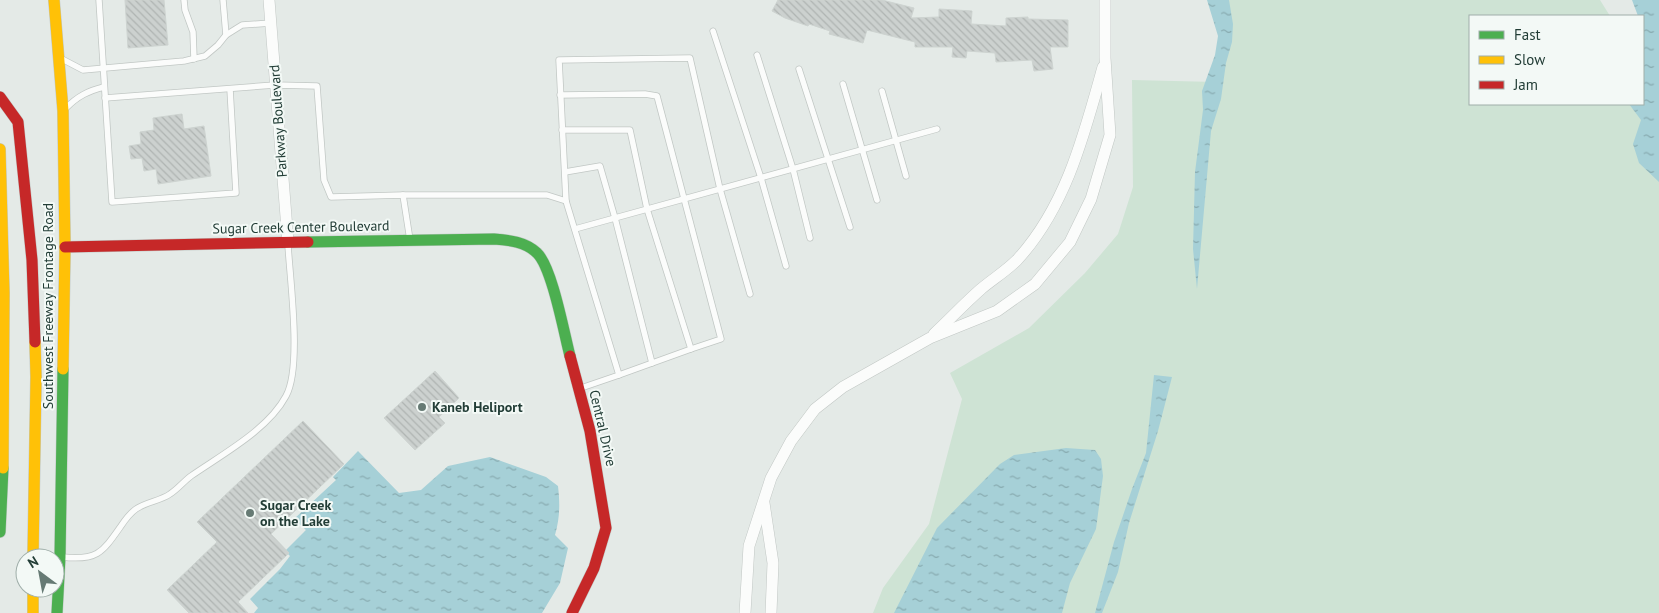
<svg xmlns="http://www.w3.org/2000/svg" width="1659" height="613" viewBox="0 0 1659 613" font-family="'PT Sans',sans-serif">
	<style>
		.grass { fill: #cee3d4 }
		.water { fill: url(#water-ripples) }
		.building { fill: url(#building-back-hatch); stroke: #cdd3d0 }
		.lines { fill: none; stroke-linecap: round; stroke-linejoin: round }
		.lane-casing { stroke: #c1c7c4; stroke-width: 7 }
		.street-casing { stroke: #c1c7c4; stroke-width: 12 }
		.fast-casing { stroke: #c0c8c5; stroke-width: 12 }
		.slow-casing { stroke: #c0c8c5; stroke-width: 12 }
		.jam-casing { stroke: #c0c8c5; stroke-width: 12 }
		.lane { stroke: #fbfcfb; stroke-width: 5.5 }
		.street { stroke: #fbfcfb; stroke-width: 11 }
		.fast { stroke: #4caf50; stroke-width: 11 }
		.slow { stroke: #ffc107; stroke-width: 11 }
		.jam { stroke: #c62828; stroke-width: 11 }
		.poi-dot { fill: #667a74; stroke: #f3f9f6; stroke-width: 2 }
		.labels { text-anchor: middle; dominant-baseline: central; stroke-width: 4; stroke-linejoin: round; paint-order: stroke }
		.street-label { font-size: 14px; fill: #223d36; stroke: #f3f9f6 }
		.poi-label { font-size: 14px; font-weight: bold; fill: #223d36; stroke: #f3f9f6; text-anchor: start }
	</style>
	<defs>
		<pattern id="water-ripples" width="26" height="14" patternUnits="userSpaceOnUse" patternTransform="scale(1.25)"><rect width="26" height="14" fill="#a6d0d7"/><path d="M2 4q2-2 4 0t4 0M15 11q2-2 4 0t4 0" fill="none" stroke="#87aaaf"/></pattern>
		<pattern id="building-back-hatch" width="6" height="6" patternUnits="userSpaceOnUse" patternTransform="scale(1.25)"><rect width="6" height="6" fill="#ccd1cf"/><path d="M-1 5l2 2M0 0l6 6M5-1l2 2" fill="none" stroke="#afb4b2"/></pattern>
	</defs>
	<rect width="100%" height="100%" fill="#e4eae7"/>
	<path class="grass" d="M 1217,0 L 1600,0 L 1610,16 L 1470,16 L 1470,104 L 1643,104 L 1659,83 L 1659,613 L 873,613 L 883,588 L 929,524 L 962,399 L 950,373 L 1029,328 L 1085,273 L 1118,234 L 1133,187 L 1132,80 L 1216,82 L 1225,29 Z"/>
	<g class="water">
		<path d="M 1207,0 L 1229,0 L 1233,24 L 1232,42 L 1226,63 L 1221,99 L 1211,131 L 1197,289 L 1193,249 L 1195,172 L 1203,110 L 1202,91 L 1215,55 L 1218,36 Z"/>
		<path d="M 1632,0 L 1659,0 L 1659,182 L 1639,163 L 1633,144 L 1641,120 L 1629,104 L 1643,104 L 1643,16 L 1638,16 Z"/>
		<path d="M 1154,375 L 1172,377 L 1158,431 L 1129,523 L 1118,572 L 1102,613 L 1095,613 L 1114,542 L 1132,489 L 1146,453 Z"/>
		<path d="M 1066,448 L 1095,450 L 1101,459 L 1103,476 L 1096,529 L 1070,583 L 1062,613 L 894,613 L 937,528 L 1000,464 L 1014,455 Z"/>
		<path d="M 358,451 L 399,493 L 421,490 L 448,466 L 490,457 L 546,477 L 558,486 C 560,503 560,518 555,535 L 568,548 L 560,583 L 542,613 L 254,613 L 258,608 L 250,599 L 280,569 L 290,556 L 285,551 L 306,530 L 294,519 L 336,480 L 333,477 Z"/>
	</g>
	<g class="building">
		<path d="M 125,0 L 164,0 L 168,45 L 128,48 Z"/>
		<path d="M 778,0 L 882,0 L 914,8 L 911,18 L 939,17 L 939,9 L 972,11 L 971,24 L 1006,26 L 1006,18 L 1028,17 L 1028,19 L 1068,20 L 1068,47 L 1050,47 L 1053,69 L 1034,71 L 1032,60 L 996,62 L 995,53 L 967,51 L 966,58 L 952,57 L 953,47 L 915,47 L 915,42 L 867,30 L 863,43 L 829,34 L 830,31 L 809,24 L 808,26 L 785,18 L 772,11 Z"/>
		<path d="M 182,114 L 184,129 L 204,126 L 211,176 L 158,184 L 156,169 L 144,171 L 142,158 L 131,159 L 129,146 L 141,144 L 140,132 L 154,130 L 153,118 Z"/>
		<path d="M 435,371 L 459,398 L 439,417 L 445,423 L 415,450 L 384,418 Z"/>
		<path d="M 303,421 L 344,464 L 271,534 L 289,553 L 238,602 L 248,613 L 189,613 L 167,590 L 217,542 L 197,522 Z"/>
	</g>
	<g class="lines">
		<g class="lane-casing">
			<g id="lane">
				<path d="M 99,0 L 112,202 L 236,193 L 230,89"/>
				<path d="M 184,0 L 185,10 L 193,32 L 194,59"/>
				<path d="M 223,0 L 226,35"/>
				<path d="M 713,31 L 761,178 L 786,266"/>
				<path d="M 757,55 L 793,169 L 810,238"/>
				<path d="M 62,59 L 83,70 L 184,61 L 205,56 L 218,45 L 226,35 L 242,25 L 271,23"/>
				<path d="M 799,69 L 850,227"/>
				<path d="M 843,84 L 877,200"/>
				<path d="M 882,91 L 906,176"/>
				<path d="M 560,95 L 645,94 L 657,96 L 721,339 L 691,349"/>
				<path d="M 105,98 L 275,85 L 317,86 L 324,180 L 331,197 L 403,195 L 410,240"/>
				<path d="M 66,108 C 78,96 88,91 104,87"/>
				<path d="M 562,130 L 630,130 L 647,209 L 691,349 L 619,375"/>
				<path d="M 565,172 L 600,166 L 615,218 L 652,363"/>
				<path d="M 403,195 L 547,195 L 566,201 L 619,375 L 581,388"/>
				<path d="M 566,201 L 559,60 L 690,58 L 720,189 L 750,294"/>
				<path d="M 575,229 L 937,129"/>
				<path d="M 62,557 C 97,561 102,553 121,526 C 125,520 129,514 136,509 C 146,502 160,501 170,494 C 178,489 183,482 191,476 C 221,455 268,430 286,396 C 302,367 290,280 288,245"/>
			</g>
		</g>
		<g class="street-casing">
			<g id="street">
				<path d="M 269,0 L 288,242"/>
				<path d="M 934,334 C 950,319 965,303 981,289 C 993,279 1006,271 1017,260 C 1066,207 1084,135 1103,67"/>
				<path d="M 764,503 L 773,563 L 771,613"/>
				<path d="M 745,613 L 749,546 L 771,478 L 791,441 L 815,409 L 843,387 L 930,338 L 997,311 L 1035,284 L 1070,242 L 1091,199 L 1110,135 L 1105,58 L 1105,0"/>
			</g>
		</g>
		<g class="fast-casing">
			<g id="fast">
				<path d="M 308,242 L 494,239 C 509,240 526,242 537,253 C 552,267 564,333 570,356"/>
				<path d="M 0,532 L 3,468"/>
				<path d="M 57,613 L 60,557 L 63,369"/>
			</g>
		</g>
		<g class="slow-casing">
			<g id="slow">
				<path d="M 54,0 L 63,111 L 65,247 L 63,369"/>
				<path d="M 0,149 L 4,293 L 3,468"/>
				<path d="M 33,558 L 36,377 L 35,342"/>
				<path d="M 33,588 L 33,613"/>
			</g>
		</g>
		<g class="jam-casing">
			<g id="jam">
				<path d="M 0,97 L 18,122 L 32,260 L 35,342"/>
				<path d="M 65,247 L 308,242"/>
				<path d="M 570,356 L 590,431 L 606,528 L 594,568 L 572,613"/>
			</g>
		</g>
		<use href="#lane" class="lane"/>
		<use href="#street" class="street"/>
		<use href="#fast" class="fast"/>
		<use href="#slow" class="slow"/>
		<use href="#jam" class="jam"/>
	</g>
	<g class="poi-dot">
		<circle cx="422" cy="407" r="5"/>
		<circle cx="250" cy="513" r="5"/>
	</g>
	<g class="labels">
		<g class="street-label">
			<text transform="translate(278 121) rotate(-94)">Parkway Boulevard</text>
			<text transform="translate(301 227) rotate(-1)">Sugar Creek Center Boulevard</text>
			<text transform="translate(48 306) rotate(-90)">Southwest Freeway Frontage Road</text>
			<text transform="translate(603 428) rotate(77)">Central Drive</text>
		</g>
		<g class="poi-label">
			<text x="432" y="407">Kaneb Heliport</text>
			<text x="260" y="505">Sugar Creek<tspan x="260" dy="16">on the Lake</tspan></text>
		</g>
	</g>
	<rect x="1469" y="15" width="175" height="90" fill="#f3f9f6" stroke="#9faea9"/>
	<rect x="1479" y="31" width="25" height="8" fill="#4caf50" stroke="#9faea9"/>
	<text x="1514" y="40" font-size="15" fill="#223d36">Fast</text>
	<rect x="1479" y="56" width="25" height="8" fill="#ffc107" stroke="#9faea9"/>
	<text x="1514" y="65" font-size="15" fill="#223d36">Slow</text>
	<rect x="1479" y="81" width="25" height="8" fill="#c62828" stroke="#9faea9"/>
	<text x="1514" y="90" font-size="15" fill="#223d36">Jam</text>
	<g transform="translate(40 573) rotate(328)"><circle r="24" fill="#f3f9f6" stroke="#9faea9"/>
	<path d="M0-4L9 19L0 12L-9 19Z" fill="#667a74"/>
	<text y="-8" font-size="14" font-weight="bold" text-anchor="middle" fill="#223d36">N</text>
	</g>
</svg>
